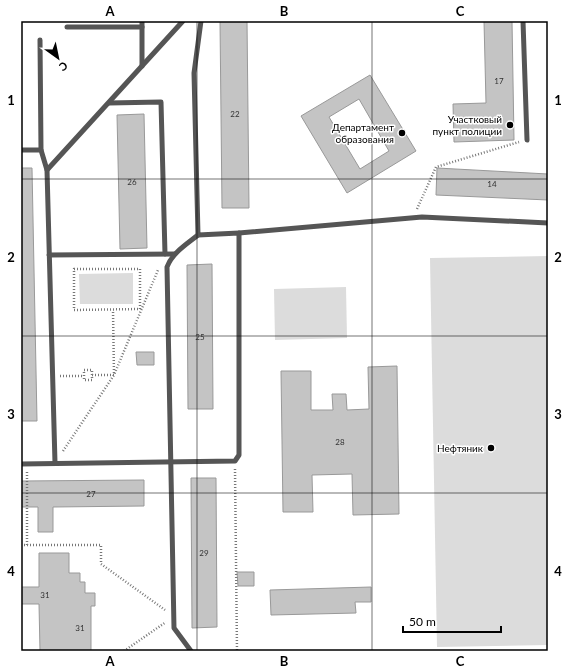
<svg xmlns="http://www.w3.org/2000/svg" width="569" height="672" viewBox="0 0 569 672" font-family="Lato,sans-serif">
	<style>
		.green { fill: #dcdcdc }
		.building { fill: #c4c4c4; stroke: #999; fill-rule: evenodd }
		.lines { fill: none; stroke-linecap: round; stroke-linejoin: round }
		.path { stroke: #777; stroke-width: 2.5; stroke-dasharray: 1 2; stroke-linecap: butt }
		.service { stroke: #555; stroke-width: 5 }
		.grid { fill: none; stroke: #000; stroke-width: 1; stroke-opacity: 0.55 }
		.poi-dot { fill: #000; stroke: #fff; stroke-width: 1.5 }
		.labels { text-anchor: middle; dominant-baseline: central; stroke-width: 3; stroke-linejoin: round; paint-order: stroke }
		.number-label { font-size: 8px; fill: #313131 }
		.poi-label { font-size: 10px; fill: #000; stroke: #fff; text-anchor: end }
		.neatline { fill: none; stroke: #000; stroke-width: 1.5 }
		.grid-label { font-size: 13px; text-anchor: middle; font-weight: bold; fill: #000 }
	</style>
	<rect width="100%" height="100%" fill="#fff"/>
	<g class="green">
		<path d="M 548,256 L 548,645 L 437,647 L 430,258 Z"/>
		<path d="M 133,273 L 133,304 L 80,304 L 79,274 Z"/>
		<path d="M 346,287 L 347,338 L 275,340 L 274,289 Z"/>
	</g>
	<g class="building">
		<path d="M 220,21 L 247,21 L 249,208 L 222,208 Z"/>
		<path d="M 484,21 L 512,21 L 514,140 L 454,142 L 453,104 L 486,103 Z"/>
		<path d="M 370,75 L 416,151 L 347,193 L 301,116 ZM 359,99 L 389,151 L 360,169 L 329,117 Z"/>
		<path d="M 144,114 L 147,248 L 120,249 L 117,115 Z"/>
		<path d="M 21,168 L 32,168 L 37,421 L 21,421 Z"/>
		<path d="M 437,168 L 548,174 L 548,200 L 436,195 Z"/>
		<path d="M 212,264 L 213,409 L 188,409 L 187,265 Z"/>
		<path d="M 136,352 L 154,352 L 154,365 L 137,365 Z"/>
		<path d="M 397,366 L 399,514 L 353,515 L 352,474 L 312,475 L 313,512 L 283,512 L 281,371 L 311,371 L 311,410 L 333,410 L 332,394 L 346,394 L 347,410 L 369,409 L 368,367 Z"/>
		<path d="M 191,478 L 216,478 L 217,627 L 192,628 Z"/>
		<path d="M 144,480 L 144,506 L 53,507 L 53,532 L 38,532 L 38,507 L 21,507 L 21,481 Z"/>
		<path d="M 39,553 L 69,553 L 69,573 L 80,573 L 80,582 L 85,582 L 85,593 L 95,593 L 95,606 L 91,606 L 91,651 L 40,651 L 39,604 L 21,604 L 21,587 L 39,587 Z"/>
		<path d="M 237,572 L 254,572 L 254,586 L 238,586 Z"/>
		<path d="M 371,587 L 371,602 L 355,602 L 356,613 L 271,615 L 270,590 Z"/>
	</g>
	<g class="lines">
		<g class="path">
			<path d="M 417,209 L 436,167 L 519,142"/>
			<path d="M 74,269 L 140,269 L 140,309 L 74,310 Z"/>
			<path d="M 92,375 L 92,370 L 84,370 L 84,380 L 92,380 L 92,375 L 114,375 L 113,310"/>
			<path d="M 60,376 L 84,376"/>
			<path d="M 63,451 L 114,375 L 158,270"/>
			<path d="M 235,469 L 237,651"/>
			<path d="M 27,472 L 27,545"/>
			<path d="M 21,545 L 101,545 L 101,564 L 165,610"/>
			<path d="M 124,651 L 166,622"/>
		</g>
		<g class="service">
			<path d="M 142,21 L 142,66"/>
			<path d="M 523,21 L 527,140"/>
			<path d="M 67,27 L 142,27"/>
			<path d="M 40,40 L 41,150"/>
			<path d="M 109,103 L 161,102 L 165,254"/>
			<path d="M 21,150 L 41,150 L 47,170 L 55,463"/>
			<path d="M 47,170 L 183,21"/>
			<path d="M 239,233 L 422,217 L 548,223"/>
			<path d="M 49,255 L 175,254"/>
			<path d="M 21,464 L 235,461 L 239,455 L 239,233 L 198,235 L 194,73 L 201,21"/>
			<path d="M 191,651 L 174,628 L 167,267 C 172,253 187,244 198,235"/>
		</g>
	</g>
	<path class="grid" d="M 197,21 L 197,651M 372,21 L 372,651M 21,179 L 548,179M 21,336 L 548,336M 21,493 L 548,493"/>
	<g class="poi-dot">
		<circle cx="510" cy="125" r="4"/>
		<circle cx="402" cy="133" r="4"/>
		<circle cx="491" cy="448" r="4"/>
	</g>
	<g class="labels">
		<g class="number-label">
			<text x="499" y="81">17</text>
			<text x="235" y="114">22</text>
			<text x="132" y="182">26</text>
			<text x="492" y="184">14</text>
			<text x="200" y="337">25</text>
			<text x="340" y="442">28</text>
			<text x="91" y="494">27</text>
			<text x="204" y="553">29</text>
			<text x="45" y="595">31</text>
			<text x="80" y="628">31</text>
		</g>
		<g class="poi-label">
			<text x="502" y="119">Участковый<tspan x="502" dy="12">пункт полиции</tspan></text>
			<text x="394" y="127">Департамент<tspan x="394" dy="12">образования</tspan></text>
			<text x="483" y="448">Нефтяник</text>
		</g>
	</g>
	<rect width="569" height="672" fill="none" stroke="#ffffff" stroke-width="44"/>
	<g transform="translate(58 58) rotate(147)" stroke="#ffffff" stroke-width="3" paint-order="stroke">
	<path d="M0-3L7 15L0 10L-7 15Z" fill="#000000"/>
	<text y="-6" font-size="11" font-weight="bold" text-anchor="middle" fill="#000000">С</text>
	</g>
	<path d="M403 626v6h98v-6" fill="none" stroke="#000000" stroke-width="2"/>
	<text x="409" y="626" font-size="12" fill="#000000" stroke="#ffffff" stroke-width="3" paint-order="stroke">50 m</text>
	<rect x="22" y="22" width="525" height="628" class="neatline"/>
	<g class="grid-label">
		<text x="110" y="16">A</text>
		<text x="284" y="16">B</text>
		<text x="460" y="16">C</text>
		<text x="11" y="105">1</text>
		<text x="558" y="105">1</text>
		<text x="11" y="262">2</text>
		<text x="558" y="262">2</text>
		<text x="11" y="419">3</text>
		<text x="558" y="419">3</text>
		<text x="11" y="576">4</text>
		<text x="558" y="576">4</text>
		<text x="110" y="666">A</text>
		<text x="284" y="666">B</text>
		<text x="460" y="666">C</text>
	</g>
</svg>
